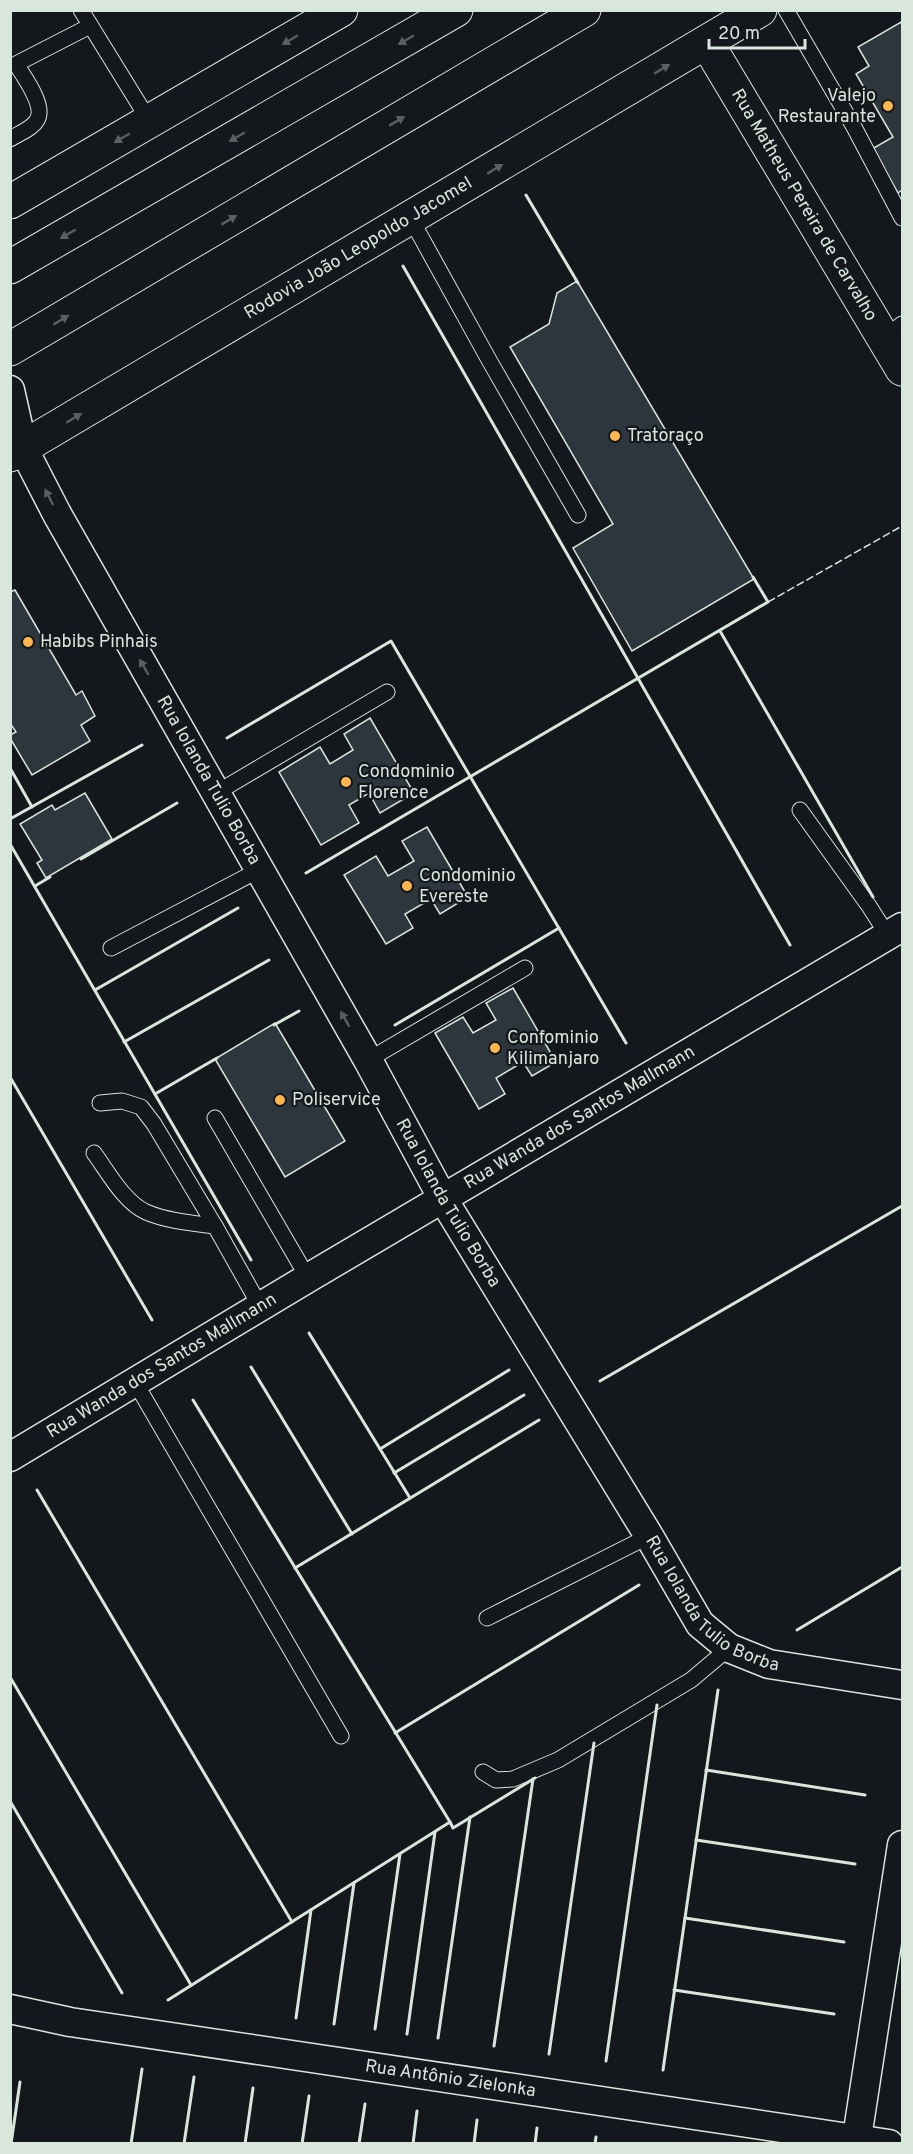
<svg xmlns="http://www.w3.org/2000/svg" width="913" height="2154" viewBox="0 0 913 2154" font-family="Overpass,sans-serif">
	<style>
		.building { fill: #2c363c; stroke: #d8e6dc; stroke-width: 1.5 }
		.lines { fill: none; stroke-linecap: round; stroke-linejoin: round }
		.lane-casing { stroke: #d8e6dc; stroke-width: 17 }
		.street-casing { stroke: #d8e6dc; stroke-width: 31 }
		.secondary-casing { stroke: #d8e6dc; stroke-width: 35 }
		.highway-casing { stroke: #d8e6dc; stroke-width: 35 }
		.lane { stroke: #14181c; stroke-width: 15 }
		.street { stroke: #14181c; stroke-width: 28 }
		.secondary { stroke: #14181c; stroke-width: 33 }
		.highway { stroke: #14181c; stroke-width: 33 }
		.fence { stroke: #d8e6dc; stroke-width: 1.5; stroke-dasharray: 8 3; stroke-linecap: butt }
		.wall { stroke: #d8e6dc; stroke-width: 3 }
		.oneway { fill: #59605f }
		.poi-dot { fill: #ffb74d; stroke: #14181c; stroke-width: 2 }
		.labels { text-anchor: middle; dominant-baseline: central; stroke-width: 4.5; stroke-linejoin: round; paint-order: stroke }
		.poi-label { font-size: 18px; fill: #d8e6dc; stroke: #14181c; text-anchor: start }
		.street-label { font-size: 18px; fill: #d8e6dc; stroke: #14181c }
	</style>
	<rect width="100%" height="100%" fill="#14181c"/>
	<g class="building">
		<path d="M 901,22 L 902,25 L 902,190 L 898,193 L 872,149 L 893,137 L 856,74 L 869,66 L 858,47 Z"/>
		<path d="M 577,281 L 754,579 L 632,651 L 573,548 L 613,524 L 510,347 L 549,324 L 557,293 Z"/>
		<path d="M 15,590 L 76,695 L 82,691 L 95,716 L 81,725 L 90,741 L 32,775 L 10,738 L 10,735 L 16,732 L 10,723 L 10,592 Z"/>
		<path d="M 370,718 L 414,793 L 380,813 L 369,793 L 349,805 L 359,823 L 321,845 L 279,772 L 320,747 L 330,764 L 353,750 L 344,734 Z"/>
		<path d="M 85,793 L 112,839 L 46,878 L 37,863 L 42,860 L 20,824 L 52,805 L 55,810 Z"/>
		<path d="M 427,827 L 468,897 L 440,914 L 431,899 L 405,914 L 413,928 L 386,944 L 344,875 L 376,856 L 388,876 L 414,861 L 402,841 Z"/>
		<path d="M 513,988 L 556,1062 L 532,1076 L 523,1062 L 496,1078 L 505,1094 L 479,1109 L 435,1033 L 463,1017 L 473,1033 L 496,1020 L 486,1003 Z"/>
		<path d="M 275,1023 L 345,1141 L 285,1177 L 215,1059 Z"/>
	</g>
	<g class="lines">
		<g class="lane-casing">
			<g id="lane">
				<path d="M 81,10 L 150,122"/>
				<path d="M 786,10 L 854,127 L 902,218"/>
				<path d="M 10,139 C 18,134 33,128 37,120 C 46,106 24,77 16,64 L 90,26"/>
				<path d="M 411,219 L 489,360 L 578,515"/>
				<path d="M 884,338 L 902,324"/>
				<path d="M 216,793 L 387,692"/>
				<path d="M 800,810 L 869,906 L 888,936"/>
				<path d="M 111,948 L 259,870"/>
				<path d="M 368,1060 L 525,968"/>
				<path d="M 100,1103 L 122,1101 L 141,1107 L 154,1124 L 215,1226 L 260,1306"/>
				<path d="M 215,1118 L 308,1278"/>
				<path d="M 94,1153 C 108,1172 124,1202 146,1212 C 167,1221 192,1223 215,1226"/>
				<path d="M 135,1382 L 341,1736"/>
				<path d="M 487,1618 L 649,1536"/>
				<path d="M 483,1772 L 496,1780 L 513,1779 L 558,1760 L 691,1680 L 729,1648"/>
			</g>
		</g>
		<g class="street-casing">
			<g id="street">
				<path id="s1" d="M 10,390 L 23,448 L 57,514 L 368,1060 L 443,1199 L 649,1536 L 700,1624 L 729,1648 L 769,1664 L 902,1685"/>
				<path id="s2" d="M 10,1457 L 308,1278 L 902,927"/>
				<path id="s3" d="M 10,2009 L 70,2022 L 889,2144"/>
				<path d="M 856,2144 L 902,1845"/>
			</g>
		</g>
		<g class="secondary-casing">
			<g id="secondary">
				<path id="s4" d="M 707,43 L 902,369"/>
				<path d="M 10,202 L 341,10"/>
				<path id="s5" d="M 10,455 L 760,10"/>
			</g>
		</g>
		<g class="highway-casing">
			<g id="highway">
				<path d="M 10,267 L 456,10"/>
				<path d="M 10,349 L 584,10"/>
			</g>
		</g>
		<use href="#lane" class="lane"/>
		<use href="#street" class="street"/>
		<use href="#secondary" class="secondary"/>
		<use href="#highway" class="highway"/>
		<path class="fence" d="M 768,602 L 902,526"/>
		<g class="wall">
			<path d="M 526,195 L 578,283"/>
			<path d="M 403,266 L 790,945"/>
			<path d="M 720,631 L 873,897"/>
			<path d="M 227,738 L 391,641 L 626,1043"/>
			<path d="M 10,768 L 32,807"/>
			<path d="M 10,819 L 142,745"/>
			<path d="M 10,844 L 251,1260"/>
			<path d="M 81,859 L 177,803"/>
			<path d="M 306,873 L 768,602 L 753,577"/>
			<path d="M 35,886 L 50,877"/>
			<path d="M 95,990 L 238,908"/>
			<path d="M 274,1025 L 299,1011"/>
			<path d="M 395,1025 L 559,928"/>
			<path d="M 124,1042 L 269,960"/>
			<path d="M 10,1077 L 152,1320"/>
			<path d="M 155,1094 L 217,1058"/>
			<path d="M 309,1333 L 410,1498"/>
			<path d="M 251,1367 L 352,1534"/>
			<path d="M 600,1381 L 902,1206"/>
			<path d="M 193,1400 L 450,1822"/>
			<path d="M 380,1449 L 509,1370"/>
			<path d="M 394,1473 L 524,1395"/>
			<path d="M 37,1490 L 292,1922"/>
			<path d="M 295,1568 L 539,1420"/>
			<path d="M 797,1630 L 902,1567"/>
			<path d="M 10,1677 L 191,1985"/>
			<path d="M 395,1733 L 639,1585"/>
			<path d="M 706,1770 L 865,1795"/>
			<path d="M 10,1801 L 122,1993"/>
			<path d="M 696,1840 L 855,1864"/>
			<path d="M 685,1918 L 844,1942"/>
			<path d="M 674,1990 L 834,2014"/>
			<path d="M 168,2000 L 450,1822 L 453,1828 L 535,1778"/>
			<path d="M 296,2018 L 311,1910"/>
			<path d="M 334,2024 L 354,1883"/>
			<path d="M 375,2029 L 400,1854"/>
			<path d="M 407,2034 L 435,1832"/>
			<path d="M 438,2038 L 470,1817"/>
			<path d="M 494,2046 L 533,1779"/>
			<path d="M 549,2054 L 594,1743"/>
			<path d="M 606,2061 L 657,1705"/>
			<path d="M 663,2070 L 718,1690"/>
			<path d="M 11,2144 L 20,2082"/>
			<path d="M 131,2144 L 142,2069"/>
			<path d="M 184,2144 L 194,2077"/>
			<path d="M 245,2144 L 253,2088"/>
			<path d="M 302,2144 L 309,2096"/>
			<path d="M 359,2144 L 365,2104"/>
			<path d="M 413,2144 L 417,2111"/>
			<path d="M 474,2144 L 477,2120"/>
			<path d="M 535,2144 L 537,2128"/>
			<path d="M 595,2144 L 596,2137"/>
		</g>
	</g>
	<defs><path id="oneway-solid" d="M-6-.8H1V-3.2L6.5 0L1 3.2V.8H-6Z" transform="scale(1.5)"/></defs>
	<g class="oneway">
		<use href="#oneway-solid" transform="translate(290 40) rotate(150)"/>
		<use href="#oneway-solid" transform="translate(406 40) rotate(150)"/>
		<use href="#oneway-solid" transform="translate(662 69) rotate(-31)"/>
		<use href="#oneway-solid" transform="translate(397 121) rotate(-31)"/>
		<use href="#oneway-solid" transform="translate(237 137) rotate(150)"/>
		<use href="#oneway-solid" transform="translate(122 138) rotate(150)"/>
		<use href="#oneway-solid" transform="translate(495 169) rotate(-31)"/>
		<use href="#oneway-solid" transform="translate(229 220) rotate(-31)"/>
		<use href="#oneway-solid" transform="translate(68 234) rotate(150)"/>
		<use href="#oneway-solid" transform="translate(61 320) rotate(-31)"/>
		<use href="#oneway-solid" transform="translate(74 418) rotate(-31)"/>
		<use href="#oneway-solid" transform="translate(49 497) rotate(-117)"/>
		<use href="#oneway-solid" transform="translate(144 667) rotate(-120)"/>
		<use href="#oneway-solid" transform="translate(345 1019) rotate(-120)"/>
	</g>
	<g class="poi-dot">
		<circle cx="888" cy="106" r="6"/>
		<circle cx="615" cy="436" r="6"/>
		<circle cx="28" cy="642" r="6"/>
		<circle cx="346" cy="782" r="6"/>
		<circle cx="407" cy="886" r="6"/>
		<circle cx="495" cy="1048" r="6"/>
		<circle cx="280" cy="1100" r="6"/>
	</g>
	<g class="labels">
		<g class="poi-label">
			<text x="876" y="96" text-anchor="end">Valejo<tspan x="876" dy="21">Restaurante</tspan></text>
			<text x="627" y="436">Tratoraço</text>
			<text x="40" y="642">Habibs Pinhais</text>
			<text x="358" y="772">Condominio<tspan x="358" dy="21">Florence</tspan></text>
			<text x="419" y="876">Condominio<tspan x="419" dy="21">Evereste</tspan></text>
			<text x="507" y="1038">Confominio<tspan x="507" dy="21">Kilimanjaro</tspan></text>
			<text x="292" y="1100">Poliservice</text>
		</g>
		<g class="street-label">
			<text stroke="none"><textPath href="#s4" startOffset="189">Rua Matheus Pereira de Carvalho</textPath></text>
			<text stroke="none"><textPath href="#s5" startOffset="405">Rodovia João Leopoldo Jacomel</textPath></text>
			<text stroke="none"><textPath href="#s1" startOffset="440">Rua Iolanda Tulio Borba</textPath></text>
			<text stroke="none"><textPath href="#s2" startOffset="663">Rua Wanda dos Santos Mallmann</textPath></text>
			<text stroke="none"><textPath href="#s1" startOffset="926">Rua Iolanda Tulio Borba</textPath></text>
			<text stroke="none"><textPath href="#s2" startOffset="177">Rua Wanda dos Santos Mallmann</textPath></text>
			<text stroke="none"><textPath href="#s1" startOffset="1412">Rua Iolanda Tulio Borba</textPath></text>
			<text stroke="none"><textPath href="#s3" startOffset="446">Rua Antônio Zielonka</textPath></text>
		</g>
	</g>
	<rect width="913" height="2154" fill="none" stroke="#d8e6dc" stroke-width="24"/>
	<path d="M709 39v9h96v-9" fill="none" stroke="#d8e6dc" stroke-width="3"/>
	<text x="718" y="39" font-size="18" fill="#d8e6dc" stroke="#14181c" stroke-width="4.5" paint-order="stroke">20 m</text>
</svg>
